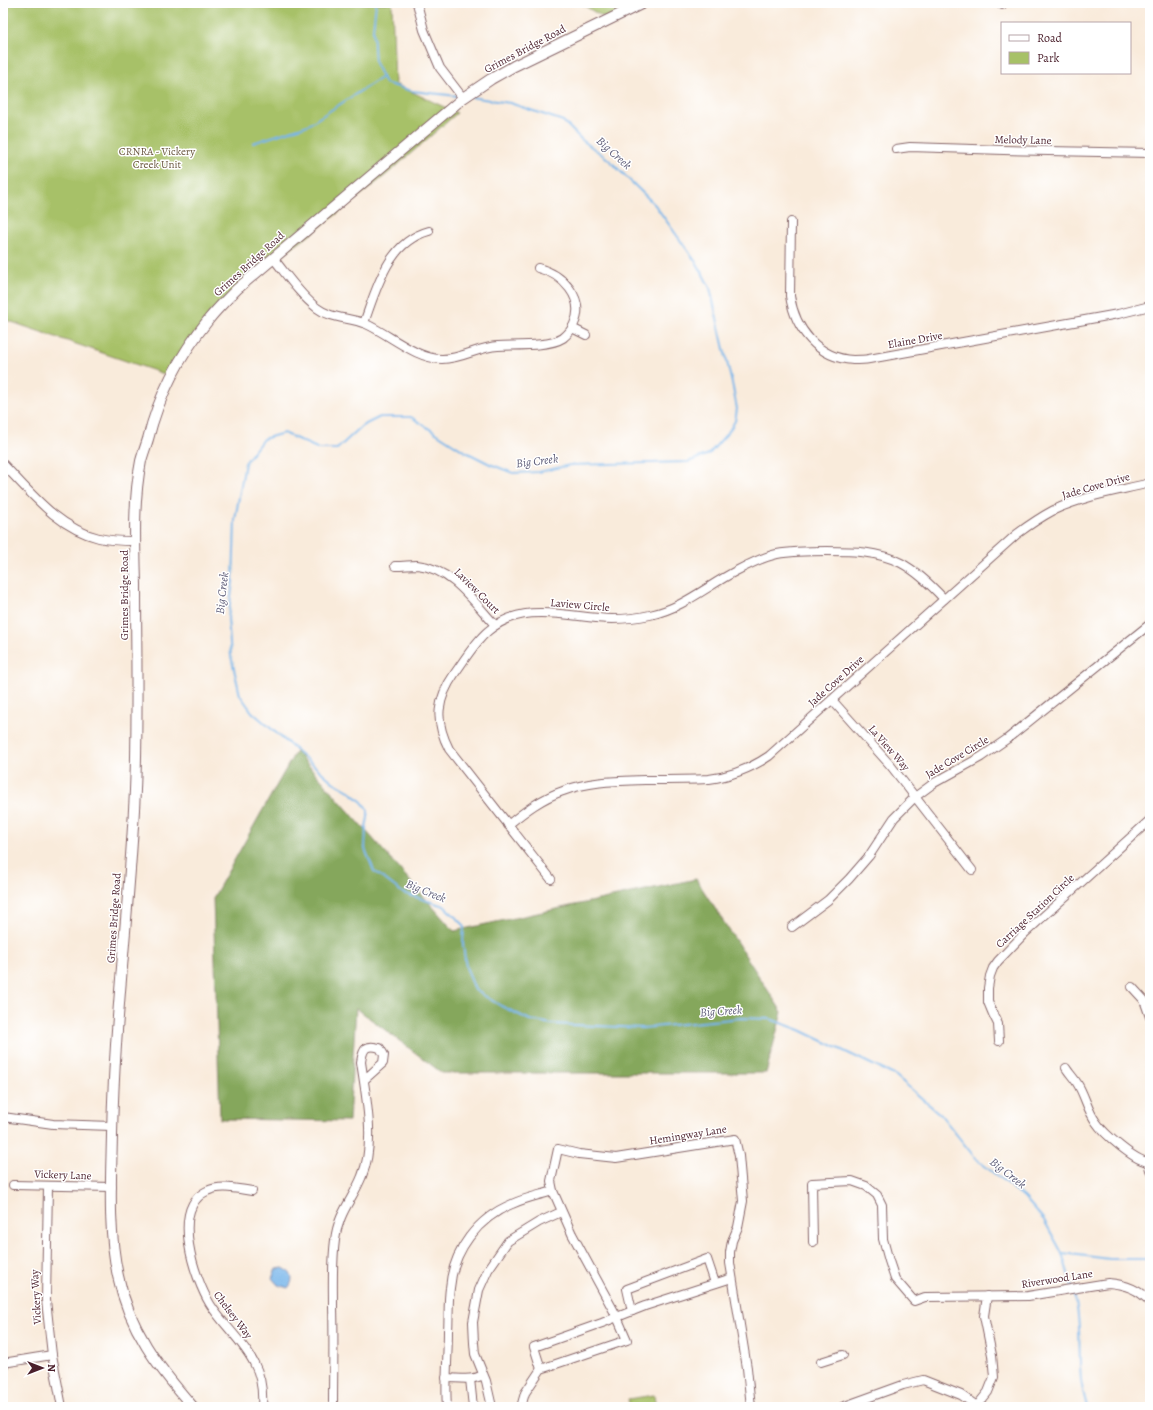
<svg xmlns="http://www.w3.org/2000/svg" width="1153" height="1410" viewBox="0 0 1153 1410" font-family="Alegreya,serif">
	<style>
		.green { fill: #a7c167; stroke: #787049 }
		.forest { fill: #85a75c; stroke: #686344 }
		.water { fill: #77b5ea; stroke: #606a8a }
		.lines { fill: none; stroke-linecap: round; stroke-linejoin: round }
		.stream { stroke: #77b5ea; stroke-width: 2 }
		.minor-casing { stroke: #876669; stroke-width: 10 }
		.tertiary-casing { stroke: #876669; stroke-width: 12 }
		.minor { stroke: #fff; stroke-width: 8 }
		.tertiary { stroke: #fff; stroke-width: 10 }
		.labels { text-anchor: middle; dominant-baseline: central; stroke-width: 3; stroke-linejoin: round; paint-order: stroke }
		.street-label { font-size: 11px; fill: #4a1f2b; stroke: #fff }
		.park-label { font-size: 11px; fill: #6b5840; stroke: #fff }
		.water-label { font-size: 12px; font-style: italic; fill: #5c5b77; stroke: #fff }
	</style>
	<rect width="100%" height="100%" fill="#fff"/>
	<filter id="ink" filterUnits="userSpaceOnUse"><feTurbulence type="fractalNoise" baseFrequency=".025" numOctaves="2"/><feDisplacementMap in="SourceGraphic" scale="8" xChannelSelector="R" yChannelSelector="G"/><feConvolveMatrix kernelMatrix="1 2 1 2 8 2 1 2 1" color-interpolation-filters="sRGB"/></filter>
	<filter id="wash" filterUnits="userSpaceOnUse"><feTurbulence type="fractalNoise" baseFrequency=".012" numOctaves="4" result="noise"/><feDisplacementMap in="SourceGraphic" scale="16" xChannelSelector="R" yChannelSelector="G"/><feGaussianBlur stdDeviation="0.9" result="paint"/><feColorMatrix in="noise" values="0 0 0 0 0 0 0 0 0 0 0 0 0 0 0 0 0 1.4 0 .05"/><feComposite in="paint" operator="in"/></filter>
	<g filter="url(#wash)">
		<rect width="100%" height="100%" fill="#f9ebdb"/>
		<g class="green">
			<path d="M 3,3 L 392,3 L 395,84 L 457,113 L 386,175 L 314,232 L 262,270 L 210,313 L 167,375 L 3,319 Z"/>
			<path d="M 580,3 L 637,3 L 609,21 Z"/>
			<path d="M 654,1395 L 656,1407 L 630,1407 L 628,1399 Z"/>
		</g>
		<path class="forest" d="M 296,751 L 454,931 L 696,879 L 782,1012 L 766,1073 L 442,1073 L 356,1008 L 349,1121 L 220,1119 L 213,898 Z"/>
		<path class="water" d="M 283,1268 C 292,1272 295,1280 288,1288 L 278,1285 L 272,1278 L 276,1269 Z"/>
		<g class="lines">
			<g class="stream">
				<path d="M 376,3 L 373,30 L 375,63 L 385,83 L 412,91 L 458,96"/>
				<path d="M 470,97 L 510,103 L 563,121 L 582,140 L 608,159 L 655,205 L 698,265 L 710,288 L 733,388 L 737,409 L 735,421 L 729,431 L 709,454 L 688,462 L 570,465 L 539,472 L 513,473 L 490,464 L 464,451 L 411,417 L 380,417 L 362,426 L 337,449 L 319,449 L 284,433 L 263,439 L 245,463 L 235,520 L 233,582 L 228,618 L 231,656 L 240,695 L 252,712 L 333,782 L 349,791 L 362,802 L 368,810 L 368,818 L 366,827 L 365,849 L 374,871 L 403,893 L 444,906 L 464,925 L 463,944 L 466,967 L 475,990 L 501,1006 L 530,1020 L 552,1024 L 643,1028 L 741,1018 L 770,1019 L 800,1030 L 896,1076 L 941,1115 L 976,1159 L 1024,1197 L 1044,1220 L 1062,1253 L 1072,1287"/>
				<path d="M 253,143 L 308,125 L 382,77"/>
				<path d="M 1062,1253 L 1110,1259 L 1150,1259"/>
				<path d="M 1073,1291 C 1082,1320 1078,1350 1081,1380 C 1082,1389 1085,1398 1087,1407"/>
			</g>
		</g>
	</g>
	<g filter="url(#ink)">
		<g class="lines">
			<g class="minor-casing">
				<g id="minor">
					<path d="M 417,3 L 424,30 L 440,68 L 463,98"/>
					<path d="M 1002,5 L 1002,3"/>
					<path d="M 896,149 L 910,147 L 1004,150 L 1150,153"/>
					<path d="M 791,222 L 790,296 C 795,329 818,358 853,360 C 858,360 864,360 869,359 L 1118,314 L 1150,306"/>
					<path d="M 273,258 C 287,275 300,295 317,308 C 331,319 349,317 366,324 C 389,334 416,359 442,359 C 462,359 478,347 498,346 C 516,345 549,347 563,338 C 568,334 572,329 574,324 C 586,298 562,274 538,268"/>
					<path d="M 364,323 C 377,287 388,242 429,231"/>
					<path d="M 572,328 L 586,335"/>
					<path d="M 3,464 C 31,493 58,528 99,538 C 111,541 123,541 135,541"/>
					<path d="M 395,566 C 403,566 410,565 417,565 C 451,568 474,602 495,625"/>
					<path d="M 832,700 L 891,766 L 972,870"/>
					<path d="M 508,825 C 525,811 542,798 563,791 C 589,781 617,781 645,780 C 666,780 688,780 709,779 C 732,776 750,769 769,756 L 1017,534 C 1029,525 1041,517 1054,510 C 1083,496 1118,491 1150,483"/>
					<path d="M 551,879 L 449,749 C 434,720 437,699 455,673 C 465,659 475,642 488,631 C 524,600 570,618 612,619 C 625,619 637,618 650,615 C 683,608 707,586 736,571 C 749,564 763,557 777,554 C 793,551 810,551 827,551 C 853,551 877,551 901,563 C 918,572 931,585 944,599"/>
					<path d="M 792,927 L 828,900 L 849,879 L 869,856 L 894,818 L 915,797 L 934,783 L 981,757 L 1007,739 L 1150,624"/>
					<path d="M 1132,987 L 1144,1000 L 1150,1017"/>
					<path d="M 999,1041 L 998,1024 L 993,1014 L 988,1002 L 988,988 L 990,976 L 993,968 L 998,961 L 1025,933 L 1150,820"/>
					<path d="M 1066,1068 C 1069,1073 1074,1078 1077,1083 C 1085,1095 1087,1110 1096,1122 C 1103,1133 1137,1163 1150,1162"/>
					<path d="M 3,1117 L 53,1124 L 112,1126"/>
					<path d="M 1148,1162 L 1150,1170"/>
					<path d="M 13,1185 L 112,1187"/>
					<path d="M 48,1186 L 46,1300 L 52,1355 L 62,1407"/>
					<path d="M 252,1191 C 238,1189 221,1184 207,1191 C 170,1208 195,1279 210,1304 C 223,1325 243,1341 254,1363 C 261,1376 263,1392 262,1407"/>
					<path d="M 813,1242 L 812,1183 L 852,1181 L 866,1186 L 877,1195 L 882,1205 L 883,1239 L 889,1261 L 895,1279 L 914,1301 L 925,1297 L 1028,1296 L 1108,1283 C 1124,1284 1139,1289 1150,1302"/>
					<path d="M 632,1311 L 627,1289 L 707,1259 L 715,1283"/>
					<path d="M 821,1362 L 843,1355"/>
					<path d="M 3,1363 L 52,1355"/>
					<path d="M 541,1369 L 534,1347 L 602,1323 L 645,1306 L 732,1278"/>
					<path d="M 446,1378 C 459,1378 472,1381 483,1375"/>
					<path d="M 470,1379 L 473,1407"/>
					<path d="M 333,1407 C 333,1374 334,1340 333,1307 C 333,1284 332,1262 335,1240 C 338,1213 353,1199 362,1176 C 376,1143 366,1097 361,1062 C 363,1048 366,1044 380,1048 L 384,1055 L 383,1063 L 364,1080"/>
					<path d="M 447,1407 C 445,1382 448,1356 448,1331 C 449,1316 448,1302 450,1288 C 453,1250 478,1218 512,1204 C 525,1198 540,1195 553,1191"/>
					<path d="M 492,1407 L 486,1381 L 475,1354 L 474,1343 L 473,1322 L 479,1290 L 488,1270 L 508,1241 L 539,1222 L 561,1212"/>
					<path d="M 521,1407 L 525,1393 L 541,1369 L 627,1340 L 617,1317 L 572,1234 L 553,1191 L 551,1181 L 558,1149 L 579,1154 L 616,1158 L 735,1139 L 739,1156 L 743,1201 L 738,1227 L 732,1241 L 730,1252 L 730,1263 L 747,1368 L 751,1407"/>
					<path d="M 842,1407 L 903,1385 L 923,1380 L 961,1395 L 977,1406"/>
					<path d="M 976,1407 L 988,1392 L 994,1377 L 992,1355 L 984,1316 L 987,1296"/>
				</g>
			</g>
			<g class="tertiary-casing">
				<path id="tertiary" d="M 193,1407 C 158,1367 129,1329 118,1276 C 108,1230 111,1182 112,1135 C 114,1020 130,905 135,790 C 138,721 136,653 136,584 C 135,543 133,501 141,461 C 143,453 146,446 148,439 C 159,394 180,355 209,319 C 217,309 227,299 237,289 L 463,98 L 491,79 L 514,66 L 643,3"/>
			</g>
			<use href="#minor" class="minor"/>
			<use href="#tertiary" class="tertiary"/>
		</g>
	</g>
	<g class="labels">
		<g class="street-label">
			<text transform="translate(525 49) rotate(-28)">Grimes Bridge Road</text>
			<text transform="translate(1023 140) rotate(1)">Melody Lane</text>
			<text transform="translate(249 264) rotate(-42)">Grimes Bridge Road</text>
			<text transform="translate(915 340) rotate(-10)">Elaine Drive</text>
			<text transform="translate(1096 486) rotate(-16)">Jade Cove Drive</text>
			<text transform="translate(477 591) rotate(45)">Laview Court</text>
			<text transform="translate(124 595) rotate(-90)">Grimes Bridge Road</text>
			<text transform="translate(580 605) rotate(5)">Laview Circle</text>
			<text transform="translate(836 681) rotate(-42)">Jade Cove Drive</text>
			<text transform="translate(889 748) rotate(49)">La View Way</text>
			<text transform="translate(957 757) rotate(-31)">Jade Cove Circle</text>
			<text transform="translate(1035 911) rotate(-43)">Carriage Station Circle</text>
			<text transform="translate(114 918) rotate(-86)">Grimes Bridge Road</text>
			<text transform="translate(688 1135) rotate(-9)">Hemingway Lane</text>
			<text transform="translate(63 1175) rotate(2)">Vickery Lane</text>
			<text transform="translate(1057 1279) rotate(-9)">Riverwood Lane</text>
			<text transform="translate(36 1297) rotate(-93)">Vickery Way</text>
			<text transform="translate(233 1315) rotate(53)">Chelsey Way</text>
		</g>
		<g class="park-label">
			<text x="157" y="151">CRNRA - Vickery<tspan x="157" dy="13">Creek Unit</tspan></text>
		</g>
		<g class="water-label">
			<text transform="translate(614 153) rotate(42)">Big Creek</text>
			<text transform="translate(537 461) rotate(-7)">Big Creek</text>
			<text transform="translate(222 593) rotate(-84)">Big Creek</text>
			<text transform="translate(426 891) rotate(22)">Big Creek</text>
			<text transform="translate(721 1011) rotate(-4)">Big Creek</text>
			<text transform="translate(1008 1173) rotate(38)">Big Creek</text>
		</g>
	</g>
	<rect width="1153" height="1410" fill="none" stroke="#fff" stroke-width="16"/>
	<rect x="1001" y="22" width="130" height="52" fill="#ffffff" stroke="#b7a5aa"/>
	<rect x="1009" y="35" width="20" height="6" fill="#ffffff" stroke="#b7a5aa"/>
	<text x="1037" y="42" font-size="12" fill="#4a1f2b">Road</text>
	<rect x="1009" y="52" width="20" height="12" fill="#a7c167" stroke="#b7a5aa"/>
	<text x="1037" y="62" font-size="12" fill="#4a1f2b">Park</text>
	<g transform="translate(42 1368) rotate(90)" stroke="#ffffff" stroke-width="3" paint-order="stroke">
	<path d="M0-3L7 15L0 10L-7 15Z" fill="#4a1f2b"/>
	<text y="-6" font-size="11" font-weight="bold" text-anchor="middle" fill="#4a1f2b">N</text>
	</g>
</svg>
